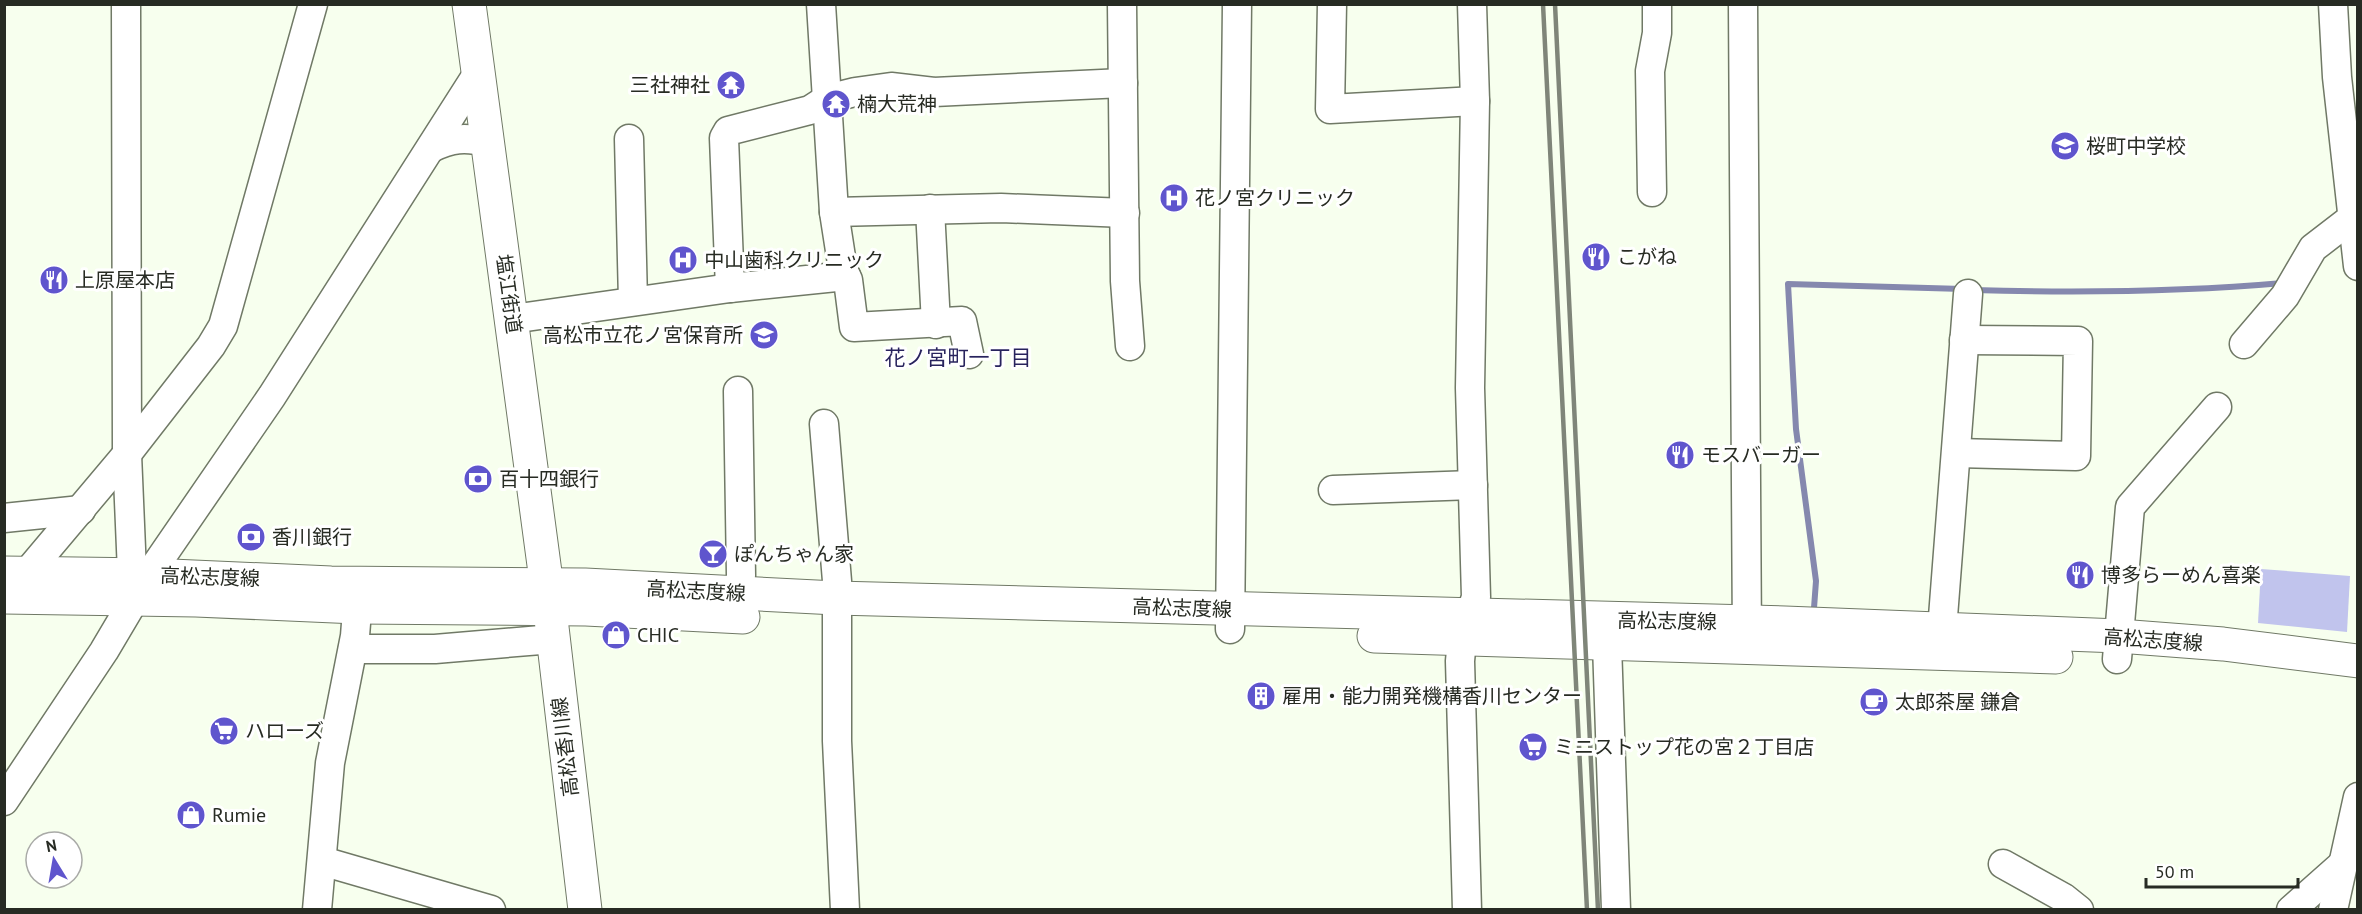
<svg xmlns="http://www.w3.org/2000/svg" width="2362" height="914" viewBox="0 0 2362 914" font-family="'PT Sans','Noto Sans JP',sans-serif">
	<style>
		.green { fill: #c1c4ed }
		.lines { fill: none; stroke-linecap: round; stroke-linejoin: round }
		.stream { stroke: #8588ae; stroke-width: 6 }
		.minor-casing { stroke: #707966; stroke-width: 31 }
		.major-casing { stroke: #707966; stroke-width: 35 }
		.minor { stroke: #fff; stroke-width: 28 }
		.major { stroke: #fff; stroke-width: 33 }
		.rail { stroke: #7f8579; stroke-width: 4.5 }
		.labels { text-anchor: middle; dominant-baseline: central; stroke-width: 6; stroke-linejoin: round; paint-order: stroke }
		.poi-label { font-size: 20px; fill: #272b23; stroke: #fff; text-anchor: start }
		.street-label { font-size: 20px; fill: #272b23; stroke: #fff }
		.neighbourhood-label { font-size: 21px; fill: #28235d; stroke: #fff }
	</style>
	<rect width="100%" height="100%" fill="#f7ffee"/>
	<path class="green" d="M 2261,569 L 2350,576 L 2347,632 L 2258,623 Z"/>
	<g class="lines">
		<g class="stream">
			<path d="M 1973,290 C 2077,293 2180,292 2283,283"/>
			<path d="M 1814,608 L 1816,581 L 1796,429 L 1788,284 L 1963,289"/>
		</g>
		<g class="minor-casing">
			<g id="minor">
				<path d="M 126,4 L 127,454 L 133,596"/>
				<path d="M 821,4 L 834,212 L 843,270 L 848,280 L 854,327 L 962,321 L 969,354"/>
				<path d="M 1122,4 L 1125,281 L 1130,346"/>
				<path d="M 1332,4 L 1330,109 L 1475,101"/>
				<path d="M 1743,4 L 1747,644"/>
				<path d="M 2333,4 L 2337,77 L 2358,266"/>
				<path d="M 629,139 L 633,301"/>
				<path d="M 431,148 C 452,138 464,137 488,142"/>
				<path d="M 1652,192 L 1650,71 L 1657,33 L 1657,4"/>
				<path d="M 930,209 L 936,324"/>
				<path d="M 834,212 L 1001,208 L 1125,213"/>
				<path d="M 730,288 L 724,138 L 728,131 L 810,110 L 827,99 L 855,92 L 891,87 L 934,92 L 1123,83"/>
				<path d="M 512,319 L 730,288 L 846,276"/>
				<path d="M 2244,344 L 2285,296 L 2313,248 L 2352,218 L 2358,221"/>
				<path d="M 824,424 L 837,581 L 837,741 L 845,910"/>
				<path d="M 1957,453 L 2076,456 L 2078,341 L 1964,340"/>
				<path d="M 1333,490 L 1473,485"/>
				<path d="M 4,518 L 81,510"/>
				<path d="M 26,574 L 127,454 L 211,346 L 223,326 L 313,4"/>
				<path d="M 738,614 L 741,575 L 738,391"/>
				<path d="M 1230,629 L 1237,4"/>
				<path d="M 1607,644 L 1616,910"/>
				<path d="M 353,649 L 435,649 L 553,639"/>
				<path d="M 1942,652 L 1943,617 L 1968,294"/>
				<path d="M 2117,659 L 2130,507 L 2217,407"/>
				<path d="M 4,801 L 104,651 L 149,575 L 272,396 L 478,73"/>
				<path d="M 322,861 L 491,910"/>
				<path d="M 2003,864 L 2064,898 L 2079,910"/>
				<path d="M 317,910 L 330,763 L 355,636 L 359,585"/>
				<path d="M 1467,910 L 1460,661 L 1462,640 L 1476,597 L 1470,388 L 1475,101 L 1472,4"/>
				<path d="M 2291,910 L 2344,863"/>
				<path d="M 2333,910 L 2358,797"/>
			</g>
		</g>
		<g class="major-casing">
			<g id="major">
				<path d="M 469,4 L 550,610 L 585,910"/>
				<path d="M 4,573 L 149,575 L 331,583 L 585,585 L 836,598 L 1785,623 L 2119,636 L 2223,644 L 2358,661"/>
				<path d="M 4,597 L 196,600 L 357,607 L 586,609 L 743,617"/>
				<path d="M 1374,636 L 2056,657"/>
			</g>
		</g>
		<use href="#minor" class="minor"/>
		<use href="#major" class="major"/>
		<g class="rail">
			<path d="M 1543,4 L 1587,910"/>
			<path d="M 1555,4 L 1598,910"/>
		</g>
	</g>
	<defs>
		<g id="temple-disc" transform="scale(1.5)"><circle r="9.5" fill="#5f55cd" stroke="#fff"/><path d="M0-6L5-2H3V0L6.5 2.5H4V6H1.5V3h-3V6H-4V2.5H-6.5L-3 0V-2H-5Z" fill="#fff"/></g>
		<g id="school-disc" transform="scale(1.5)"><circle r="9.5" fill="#5f55cd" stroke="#fff"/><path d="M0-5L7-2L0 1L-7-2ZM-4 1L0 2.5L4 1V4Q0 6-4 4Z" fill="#fff"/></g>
		<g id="hospital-disc" transform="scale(1.5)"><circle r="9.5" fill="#5f55cd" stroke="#fff"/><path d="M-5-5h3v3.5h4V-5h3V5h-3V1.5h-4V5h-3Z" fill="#fff"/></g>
		<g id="restaurant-disc" transform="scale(1.5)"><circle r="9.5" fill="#5f55cd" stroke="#fff"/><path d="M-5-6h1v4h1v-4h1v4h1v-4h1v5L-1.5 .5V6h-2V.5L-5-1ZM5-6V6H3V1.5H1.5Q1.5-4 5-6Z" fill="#fff"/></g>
		<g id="bank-disc" transform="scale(1.5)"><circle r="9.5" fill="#5f55cd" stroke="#fff"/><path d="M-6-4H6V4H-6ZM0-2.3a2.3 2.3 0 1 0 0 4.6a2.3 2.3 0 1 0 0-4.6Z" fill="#fff"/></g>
		<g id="bar-disc" transform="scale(1.5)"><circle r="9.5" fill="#5f55cd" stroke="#fff"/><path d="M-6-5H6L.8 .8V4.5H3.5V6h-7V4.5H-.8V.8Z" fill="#fff"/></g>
		<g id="shop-disc" transform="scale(1.5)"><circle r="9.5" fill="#5f55cd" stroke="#fff"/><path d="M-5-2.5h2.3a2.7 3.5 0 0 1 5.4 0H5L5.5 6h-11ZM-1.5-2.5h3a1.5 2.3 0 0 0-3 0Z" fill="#fff"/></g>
		<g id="building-disc" transform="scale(1.5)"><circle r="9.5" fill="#5f55cd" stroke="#fff"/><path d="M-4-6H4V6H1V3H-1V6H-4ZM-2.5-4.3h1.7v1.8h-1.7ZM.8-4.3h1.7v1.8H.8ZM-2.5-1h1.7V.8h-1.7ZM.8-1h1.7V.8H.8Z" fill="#fff"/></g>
		<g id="cafe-disc" transform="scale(1.5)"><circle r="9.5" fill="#5f55cd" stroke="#fff"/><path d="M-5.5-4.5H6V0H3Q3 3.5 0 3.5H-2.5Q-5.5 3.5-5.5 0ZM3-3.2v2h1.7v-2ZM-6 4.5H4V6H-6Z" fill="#fff"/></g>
		<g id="supermarket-disc" transform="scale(1.5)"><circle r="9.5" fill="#5f55cd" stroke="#fff"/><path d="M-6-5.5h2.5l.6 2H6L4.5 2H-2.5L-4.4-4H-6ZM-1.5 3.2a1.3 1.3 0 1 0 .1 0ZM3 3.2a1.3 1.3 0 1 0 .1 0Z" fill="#fff"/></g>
	</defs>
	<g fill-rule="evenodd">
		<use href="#temple-disc" x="731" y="85"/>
		<use href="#temple-disc" x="836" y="104"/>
		<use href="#school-disc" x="2065" y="146"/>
		<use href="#hospital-disc" x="1174" y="198"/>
		<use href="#restaurant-disc" x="1596" y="257"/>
		<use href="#hospital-disc" x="683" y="260"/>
		<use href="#restaurant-disc" x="54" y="280"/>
		<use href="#school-disc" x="764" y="335"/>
		<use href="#restaurant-disc" x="1680" y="455"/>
		<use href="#bank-disc" x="478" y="479"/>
		<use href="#bank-disc" x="251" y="537"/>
		<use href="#bar-disc" x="713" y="554"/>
		<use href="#restaurant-disc" x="2080" y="575"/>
		<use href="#shop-disc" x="616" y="635"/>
		<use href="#building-disc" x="1261" y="696"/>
		<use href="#cafe-disc" x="1874" y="702"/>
		<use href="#supermarket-disc" x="224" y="731"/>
		<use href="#supermarket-disc" x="1533" y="747"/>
		<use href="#shop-disc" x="191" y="815"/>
	</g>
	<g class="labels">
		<g class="poi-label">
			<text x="710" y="85" text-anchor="end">三社神社</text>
			<text x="857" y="104">楠大荒神</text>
			<text x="2086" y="146">桜町中学校</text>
			<text x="1195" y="198">花ノ宮クリニック</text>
			<text x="1617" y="257">こがね</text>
			<text x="704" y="260">中山歯科クリニック</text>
			<text x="75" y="280">上原屋本店</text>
			<text x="743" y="335" text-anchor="end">高松市立花ノ宮保育所</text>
			<text x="1701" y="455">モスバーガー</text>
			<text x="499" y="479">百十四銀行</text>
			<text x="272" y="537">香川銀行</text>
			<text x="734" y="554">ぽんちゃん家</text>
			<text x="2101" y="575">博多らーめん喜楽</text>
			<text x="637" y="635">CHIC</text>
			<text x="1282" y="696">雇用・能力開発機構香川センター</text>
			<text x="1895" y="702">太郎茶屋 鎌倉</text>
			<text x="245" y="731">ハローズ</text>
			<text x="1554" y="747">ミニストップ花の宮２丁目店</text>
			<text x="212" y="815">Rumie</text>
		</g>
		<g class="street-label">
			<text transform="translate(509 294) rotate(82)">塩江街道</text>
			<text transform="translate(210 577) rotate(2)">高松志度線</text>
			<text transform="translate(696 591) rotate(3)">高松志度線</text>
			<text transform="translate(1182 608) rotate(2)">高松志度線</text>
			<text transform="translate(1667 621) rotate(1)">高松志度線</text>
			<text transform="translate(2153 640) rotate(4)">高松志度線</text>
			<text transform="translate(565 747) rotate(-97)">高松香川線</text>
		</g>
		<g class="neighbourhood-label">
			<text x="958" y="357">花ノ宮町一丁目</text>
		</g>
	</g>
	<rect width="2362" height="914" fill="none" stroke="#272b23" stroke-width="12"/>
	<g transform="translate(54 860) rotate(349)"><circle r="28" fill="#ffffff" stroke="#a9aaa7" stroke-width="1.5"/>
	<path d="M0-4.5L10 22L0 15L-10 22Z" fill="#5f55cd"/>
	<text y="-9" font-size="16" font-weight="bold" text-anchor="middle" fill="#272b23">N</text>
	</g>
	<path d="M2146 878v9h152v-9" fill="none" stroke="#272b23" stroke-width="3"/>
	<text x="2155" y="878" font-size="18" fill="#272b23" stroke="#ffffff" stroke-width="4.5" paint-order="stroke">50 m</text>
</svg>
